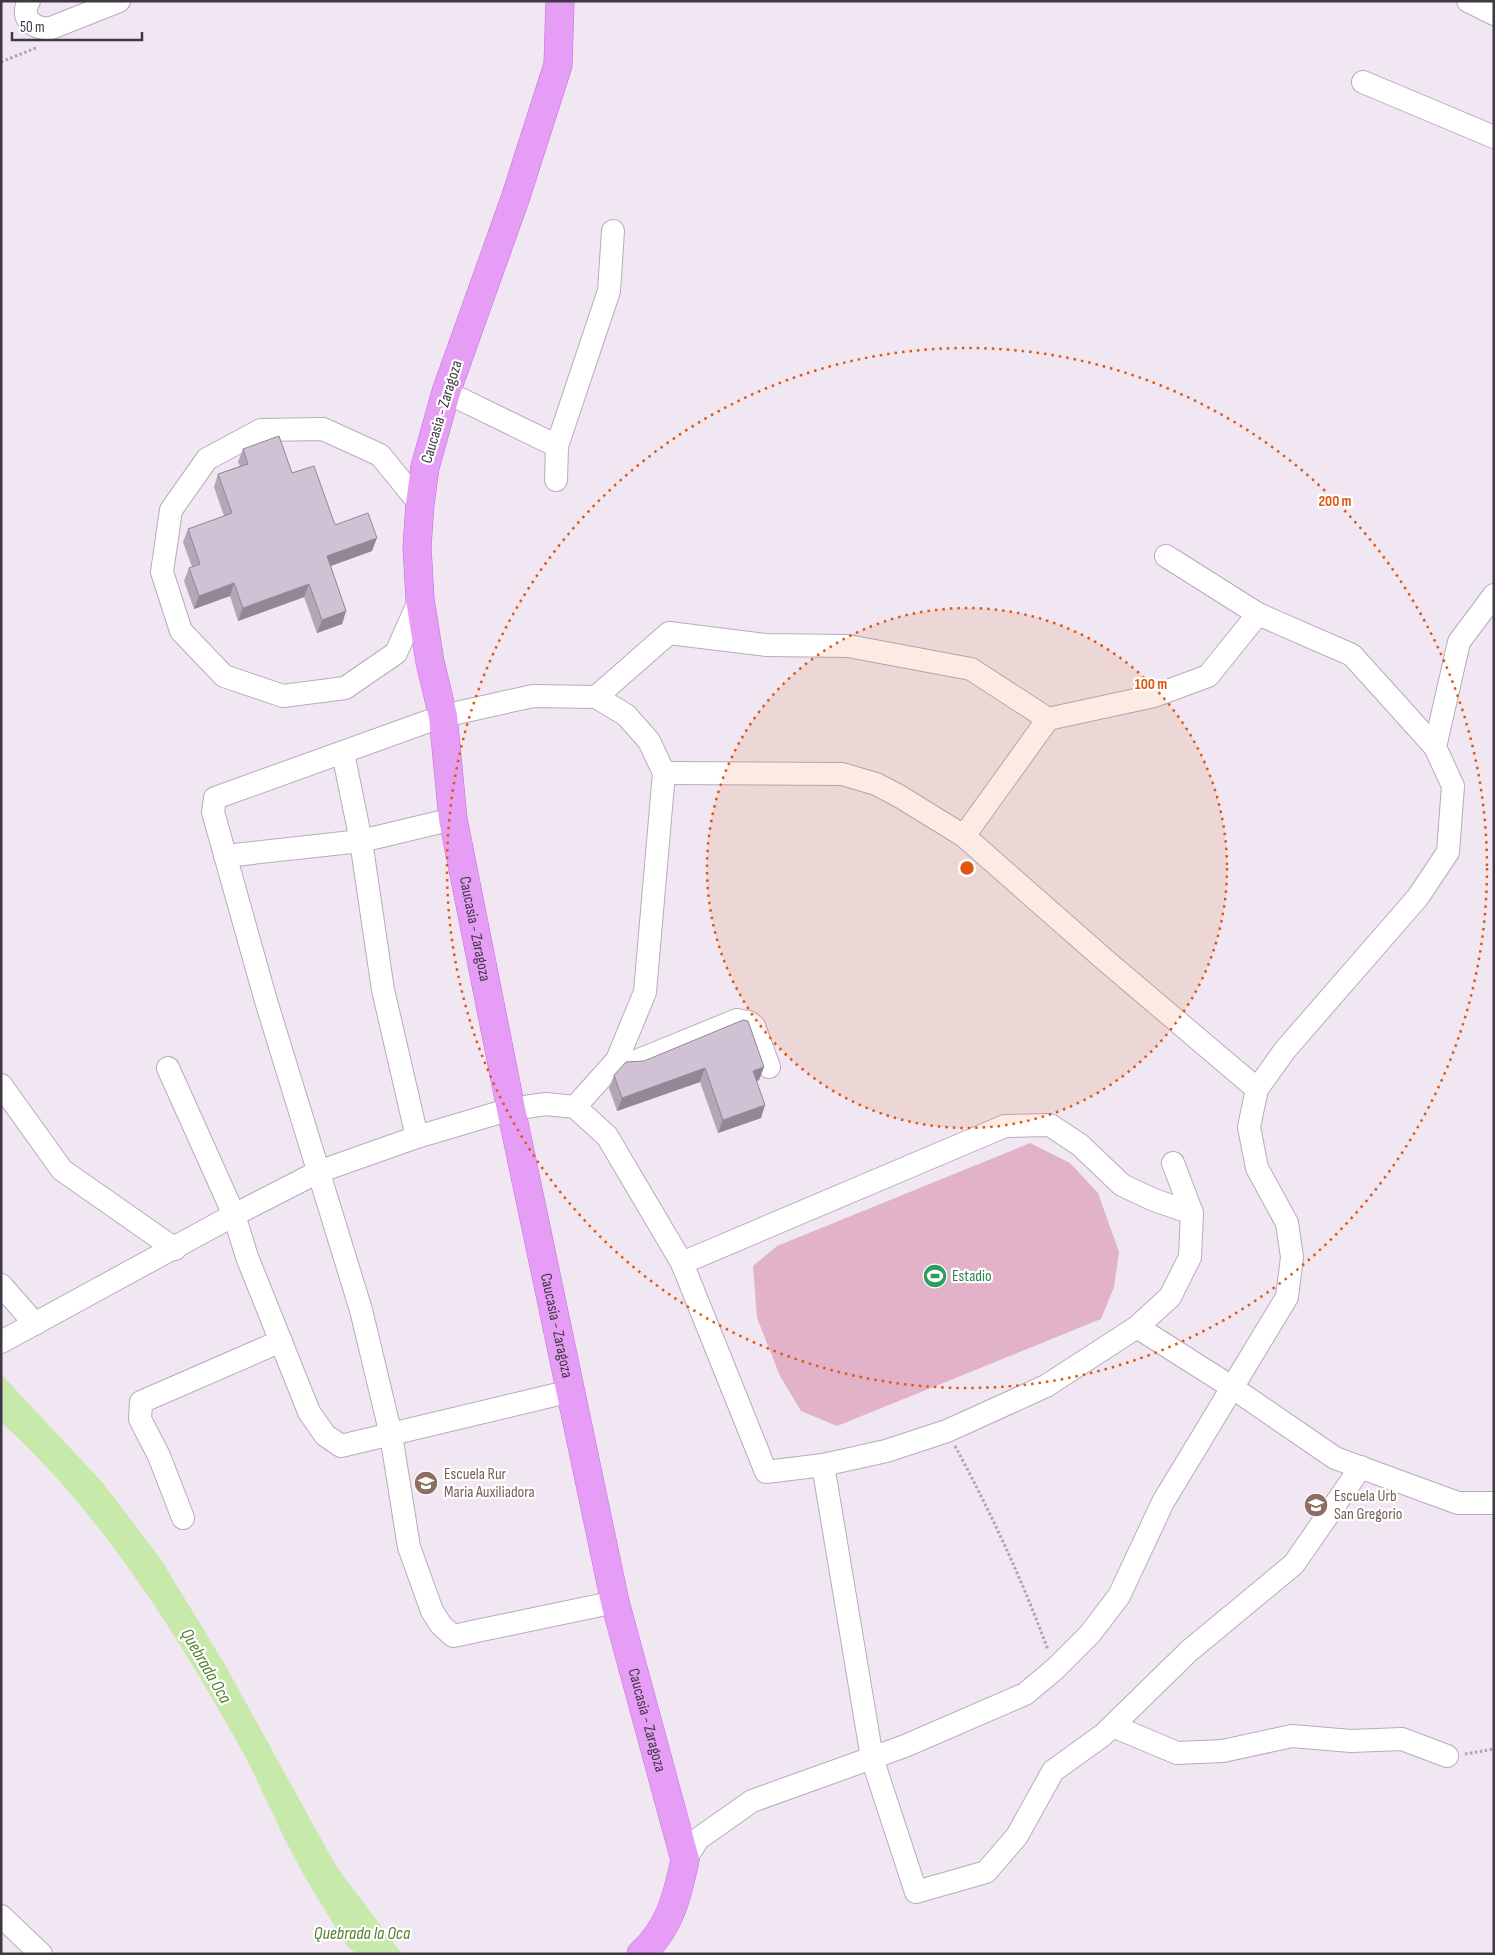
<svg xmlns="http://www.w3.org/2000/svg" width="1495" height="1955" viewBox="0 0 1495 1955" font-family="'Sofia Sans Condensed',sans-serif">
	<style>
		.green { fill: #e2b3c8 }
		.water { fill: #c7e9a9 }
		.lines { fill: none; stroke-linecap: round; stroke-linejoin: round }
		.minor-casing { stroke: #b8abbc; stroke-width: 24 }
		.major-casing { stroke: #c56fd8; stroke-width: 29 }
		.path { stroke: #b59dbd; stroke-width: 3; stroke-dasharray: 2.5 2.5; stroke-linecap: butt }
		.minor { stroke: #fff; stroke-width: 22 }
		.major { stroke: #e69df5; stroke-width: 28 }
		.wall { fill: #b3a6b7 }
		.shaded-wall { fill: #928795 }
		.building { fill: #d0c1d5; stroke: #928795 }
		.ring { fill: none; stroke: #e0570f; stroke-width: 2.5; stroke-dasharray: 2.5 5 }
		.labels { text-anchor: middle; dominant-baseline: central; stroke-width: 4.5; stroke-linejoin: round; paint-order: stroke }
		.street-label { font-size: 16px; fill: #413744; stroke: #fff }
		.leisure-label { font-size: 16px; fill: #27864d; stroke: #fff; text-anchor: start }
		.education-label { font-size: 16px; fill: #785e54; stroke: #fff; text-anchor: start }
		.water-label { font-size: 18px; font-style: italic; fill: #548130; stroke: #fff }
		.centre { fill: #e0570f; stroke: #fff; stroke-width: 2.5 }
		.ring-label { font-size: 15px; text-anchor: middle; font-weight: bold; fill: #e0570f; stroke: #fff; stroke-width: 4.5; stroke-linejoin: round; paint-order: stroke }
	</style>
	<rect width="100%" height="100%" fill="#f0e7f2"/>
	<path class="green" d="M 1030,1143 L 1070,1163 L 1098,1193 L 1119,1252 L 1114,1287 L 1101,1319 L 837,1426 L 801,1411 L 780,1376 L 757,1318 L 753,1266 L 777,1246 Z"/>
	<path class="water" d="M 1,1374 L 102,1482 L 160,1558 L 224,1663 L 336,1866 L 402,1954 L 357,1954 L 347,1946 C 329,1916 309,1886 293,1855 C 273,1817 257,1777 236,1740 C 172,1626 98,1510 1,1422 Z"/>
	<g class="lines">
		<g class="minor-casing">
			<g id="minor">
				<path d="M 29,1 C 19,18 34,30 51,28 L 119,1"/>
				<path d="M 1468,1 L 1494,14"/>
				<path d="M 1363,82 L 1494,137"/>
				<path d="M 446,392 L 557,446"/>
				<path d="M 556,480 L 557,446 L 609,291 L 613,231"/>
				<path d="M 420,504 L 380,455 L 323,429 L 261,430 L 207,459 L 171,510 L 162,572 L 181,631 L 224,676 L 283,696 L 345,688 L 396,653 L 420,599"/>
				<path d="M 1166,556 L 1258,614 L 1352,655 L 1435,747"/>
				<path d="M 596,697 L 669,633 L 766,645 L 848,646 L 971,669 L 1048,719 L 1154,696 L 1208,676 L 1258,614"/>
				<path d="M 343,753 L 361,841 L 383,990 L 417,1137"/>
				<path d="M 664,773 L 842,774 L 876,784 L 899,796 L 964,836 L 1105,960 L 1257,1089"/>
				<path d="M 964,836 L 1048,719"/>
				<path d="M 225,856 L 361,841 L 453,819"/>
				<path d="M 617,1060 L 627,1063 L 634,1062 L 737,1020 L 749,1022 L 754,1026 L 769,1067"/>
				<path d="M 168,1068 L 234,1215 L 247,1257 L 309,1412 L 325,1435 L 341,1446 L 571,1391"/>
				<path d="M 1,1085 L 62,1170 L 175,1249"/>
				<path d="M 575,1107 L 617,1060 L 645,992 L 664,773 L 649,741 L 626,715 L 596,697 L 533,696 L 443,716 L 215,798 L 213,812 L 266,1001 L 361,1310 L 391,1435 L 409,1547 L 432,1611 L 441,1625 L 453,1636 L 615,1602"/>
				<path d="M 682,1263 L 1005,1126 L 1050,1125 L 1080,1145 L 1122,1185 L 1154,1200 L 1192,1213"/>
				<path d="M 1,1285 L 35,1324"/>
				<path d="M 1137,1327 L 1233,1388 L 1335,1458 L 1458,1503 L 1494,1503"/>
				<path d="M 1,1342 L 234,1215 L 318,1172 L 417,1137 L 511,1109 L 546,1104 L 575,1107 L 607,1136 L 682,1263 L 766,1472 L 823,1465 L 886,1451 L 947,1431 L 1046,1386 L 1137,1327 L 1170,1297 L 1190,1257 L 1192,1213 L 1173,1163"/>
				<path d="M 823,1465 L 872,1758 L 916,1892 L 986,1872 L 1017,1836 L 1053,1771 L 1103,1735 L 1189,1651 L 1294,1564 L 1361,1467"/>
				<path d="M 183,1518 L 159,1456 L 140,1419 L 141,1402 L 281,1341"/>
				<path d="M 1113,1726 L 1177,1753 L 1223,1751 L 1292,1736 L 1351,1741 L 1402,1739 L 1447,1756"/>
				<path d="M 685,1860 L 698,1839 L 752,1801 L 905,1746 L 1025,1694 L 1055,1669 L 1090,1634 L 1119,1596 L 1163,1502 L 1287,1297 L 1292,1257 L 1287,1223 L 1257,1168 L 1249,1127 L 1257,1089 L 1285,1050 L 1418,897 L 1448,852 L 1453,786 L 1435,747 L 1459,642 L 1494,595"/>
				<path d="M 1,1916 L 41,1954"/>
			</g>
		</g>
		<g class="major-casing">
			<g id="major">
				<path id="s1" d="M 560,1 L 558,65 L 515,199 L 446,392 L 425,467 L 420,504 L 417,547 L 420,599 L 430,662 L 443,716 L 453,819 L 511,1109 L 615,1602 L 685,1860 C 677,1897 670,1928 641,1954"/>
			</g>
		</g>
		<g class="path">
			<path d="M 1,62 L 38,47"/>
			<path d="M 955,1446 C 991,1513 1022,1579 1048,1650"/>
			<path d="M 1465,1754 L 1494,1749"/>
		</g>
		<use href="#minor" class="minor"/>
		<use href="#major" class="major"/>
	</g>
	<g class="wall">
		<path d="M 243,449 L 292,473 L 335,525 L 372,551 L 331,566 L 346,611 L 342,624 L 317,633 L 304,597 L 238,621 L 230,596 L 194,609 L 184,581 L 189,568 L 192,567 L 183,542 L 188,529 L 224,516 L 214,487 L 218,474 L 240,466 L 238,462 Z"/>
		<path d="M 644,1061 L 764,1067 L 759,1080 L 757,1081 L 761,1118 L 718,1133 L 700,1082 L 617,1111 L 609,1088 L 614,1075 Z"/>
	</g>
	<g class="shaded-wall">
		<path d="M 377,538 L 372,551 L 322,569 L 327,556 Z"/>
		<path d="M 234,583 L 230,596 L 194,609 L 199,596 Z"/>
		<path d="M 309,584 L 304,597 L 238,621 L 243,608 Z"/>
		<path d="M 346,611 L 342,624 L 317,633 L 322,620 Z"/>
		<path d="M 764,1067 L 759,1080 L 749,1084 L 753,1071 Z"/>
		<path d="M 705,1068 L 700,1082 L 617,1111 L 622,1098 Z"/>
		<path d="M 765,1105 L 761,1118 L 718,1133 L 723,1120 Z"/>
	</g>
	<g class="building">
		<path d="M 279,436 L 292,473 L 314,466 L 335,525 L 368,513 L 377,538 L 327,556 L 346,611 L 322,620 L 309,584 L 243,608 L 234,583 L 199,596 L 189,568 L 200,564 L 188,529 L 232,513 L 218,474 L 248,464 L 243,449 Z"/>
		<path d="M 743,1020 L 748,1021 L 764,1067 L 753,1071 L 765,1105 L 723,1120 L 705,1068 L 622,1098 L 614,1075 L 626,1062 L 644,1061 Z"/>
	</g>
	<circle cx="967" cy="868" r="260" fill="#e0570f" fill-opacity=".12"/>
	<g class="ring">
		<circle cx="967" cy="868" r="260"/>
		<circle cx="967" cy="868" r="520"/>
	</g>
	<defs>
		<g id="stadium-disc" transform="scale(1.25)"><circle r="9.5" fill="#2e9e5b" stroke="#fff"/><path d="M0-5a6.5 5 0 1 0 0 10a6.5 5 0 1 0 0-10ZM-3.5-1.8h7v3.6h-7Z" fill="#fff"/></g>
		<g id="school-disc" transform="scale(1.25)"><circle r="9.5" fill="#8d6e63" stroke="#fff"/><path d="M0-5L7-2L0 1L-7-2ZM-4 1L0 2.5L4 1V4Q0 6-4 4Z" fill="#fff"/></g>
	</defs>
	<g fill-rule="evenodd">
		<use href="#stadium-disc" x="935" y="1276"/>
		<use href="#school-disc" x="426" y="1483"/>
		<use href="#school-disc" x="1316" y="1505"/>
	</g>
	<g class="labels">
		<g class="street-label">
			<text transform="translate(442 412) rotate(-73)">Caucasia - Zaragoza</text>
			<text stroke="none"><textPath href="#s1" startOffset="955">Caucasia - Zaragoza</textPath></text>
			<text stroke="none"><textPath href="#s1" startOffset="1360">Caucasia - Zaragoza</textPath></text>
			<text stroke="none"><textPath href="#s1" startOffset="1765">Caucasia - Zaragoza</textPath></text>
		</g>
		<g class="leisure-label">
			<text x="952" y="1276">Estadio</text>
		</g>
		<g class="education-label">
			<text x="444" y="1474">Escuela Rur<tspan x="444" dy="18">Maria Auxiliadora</tspan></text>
			<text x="1334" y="1496">Escuela Urb<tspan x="1334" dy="18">San Gregorio</tspan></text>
		</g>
		<g class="water-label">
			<text transform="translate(206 1666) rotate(60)">Quebrada Oca</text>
			<text x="362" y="1933">Quebrada la Oca</text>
		</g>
	</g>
	<circle cx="967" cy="868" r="8" class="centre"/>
	<g class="ring-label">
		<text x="1335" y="506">200 m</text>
		<text x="1151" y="689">100 m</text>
	</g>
	<rect width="1495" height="1955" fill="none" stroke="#413744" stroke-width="5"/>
	<path d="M12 32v8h130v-8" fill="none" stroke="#413744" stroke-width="2.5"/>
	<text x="20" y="32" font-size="15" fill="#413744" stroke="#ffffff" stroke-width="4" paint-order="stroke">50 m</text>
</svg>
